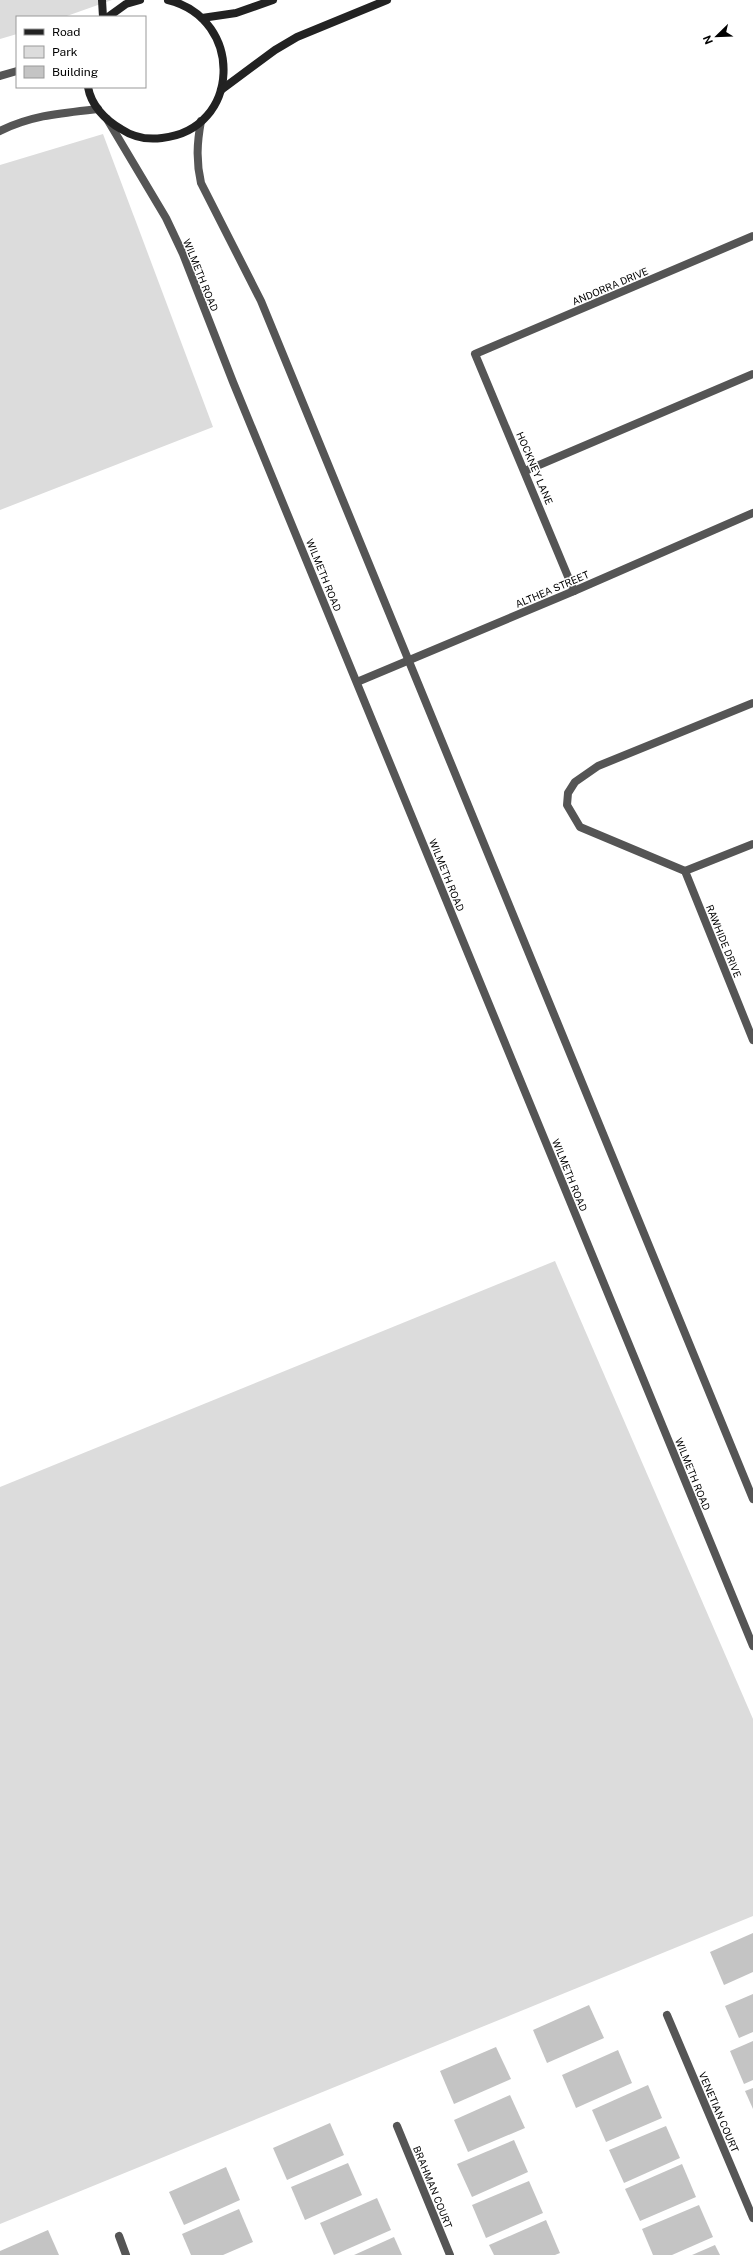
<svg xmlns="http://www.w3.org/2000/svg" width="753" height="2255" viewBox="0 0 753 2255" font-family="'Public Sans',sans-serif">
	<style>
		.green { fill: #dcdcdc }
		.building { fill: #c4c4c4 }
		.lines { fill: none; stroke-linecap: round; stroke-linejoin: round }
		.service { stroke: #555; stroke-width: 8 }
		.minor { stroke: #555; stroke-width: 8 }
		.tertiary { stroke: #555; stroke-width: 8 }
		.secondary { stroke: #222; stroke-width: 8 }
		.labels { text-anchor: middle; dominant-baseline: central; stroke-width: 3; stroke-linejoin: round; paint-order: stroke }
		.street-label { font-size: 10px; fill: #000; stroke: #fff }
	</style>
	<rect width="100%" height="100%" fill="#fff"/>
	<g class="green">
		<path d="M 0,0 L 112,0 L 64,17 L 17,17 L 17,34 L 0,39 Z"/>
		<path d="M 103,134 L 213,427 L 0,510 L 0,165 Z"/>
		<path d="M 555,1261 L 753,1719 L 753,1916 L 0,2224 L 0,1487 Z"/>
	</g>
	<g class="building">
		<path d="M 753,1933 L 753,1972 L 724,1985 L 710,1952 Z"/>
		<path d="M 753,1994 L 753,2032 L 739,2038 L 725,2006 Z"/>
		<path d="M 589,2005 L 604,2038 L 547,2063 L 533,2030 Z"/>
		<path d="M 753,2041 L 753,2080 L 744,2084 L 730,2051 Z"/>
		<path d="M 496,2047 L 511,2079 L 454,2104 L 440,2071 Z"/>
		<path d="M 618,2050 L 632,2083 L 576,2108 L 562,2075 Z"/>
		<path d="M 648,2085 L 662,2118 L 606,2142 L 592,2110 Z"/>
		<path d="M 753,2088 L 753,2109 L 745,2091 Z"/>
		<path d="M 510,2095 L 525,2128 L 468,2152 L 454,2120 Z"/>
		<path d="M 330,2123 L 344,2155 L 287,2180 L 273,2148 Z"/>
		<path d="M 666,2126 L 680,2158 L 624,2183 L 609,2150 Z"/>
		<path d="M 514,2140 L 528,2172 L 472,2197 L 457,2164 Z"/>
		<path d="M 348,2163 L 362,2195 L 305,2220 L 291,2187 Z"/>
		<path d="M 682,2164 L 696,2197 L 640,2221 L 625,2189 Z"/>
		<path d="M 226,2167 L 240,2200 L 184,2225 L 169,2192 Z"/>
		<path d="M 529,2181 L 543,2213 L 486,2238 L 472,2205 Z"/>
		<path d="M 377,2198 L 391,2230 L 334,2255 L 320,2223 Z"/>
		<path d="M 699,2205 L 713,2237 L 672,2255 L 653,2255 L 642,2229 Z"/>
		<path d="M 239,2209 L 253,2242 L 223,2255 L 191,2255 L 182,2234 Z"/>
		<path d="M 546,2220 L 560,2253 L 555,2255 L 494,2255 L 489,2245 Z"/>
		<path d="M 48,2230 L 59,2255 L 0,2255 L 0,2251 Z"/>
		<path d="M 394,2237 L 402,2255 L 354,2255 Z"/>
		<path d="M 715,2245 L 720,2255 L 692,2255 Z"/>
	</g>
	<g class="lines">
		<g class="service">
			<path d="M 525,471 L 753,374"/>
			<path d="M 685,871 L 580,827 L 567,805 L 568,793 L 575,782 L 598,766 L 753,703"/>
		</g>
		<g class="minor">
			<path d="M 574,591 L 475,354 L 753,236"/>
			<path d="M 357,682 L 574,591 L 753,513"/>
			<path d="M 753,844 L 685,871 L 753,1040"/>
			<path d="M 667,2015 L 753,2218"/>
			<path d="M 397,2126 L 450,2255"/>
			<path d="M 119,2236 L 126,2255"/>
		</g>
		<g class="tertiary">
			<path d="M 0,76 L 17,71"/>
			<path d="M 107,119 L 166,218 L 183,254 L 233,382 L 753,1646"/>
			<path d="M 201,121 C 197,143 196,161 201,183 L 261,301 L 753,1499"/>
			<path d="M 0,131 C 32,115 63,113 98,109"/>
		</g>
		<g class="secondary">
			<path d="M 102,0 L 103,17"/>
			<path d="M 108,17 L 126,4 L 140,0"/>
			<path d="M 202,18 L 236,13 L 273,0"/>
			<path d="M 88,87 C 91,105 105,120 121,129 C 133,137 147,140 162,138 C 241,130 245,19 168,0"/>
			<path d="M 221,90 L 275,50 L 297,37 L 387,0"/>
		</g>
	</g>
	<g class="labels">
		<g class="street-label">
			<text transform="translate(201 275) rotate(68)">WILMETH ROAD</text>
			<text transform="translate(610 286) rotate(-23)">ANDORRA DRIVE</text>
			<text transform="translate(535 468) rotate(67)">HOCKNEY LANE</text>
			<text transform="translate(324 575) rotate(68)">WILMETH ROAD</text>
			<text transform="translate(552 589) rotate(-23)">ALTHEA STREET</text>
			<text transform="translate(447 875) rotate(68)">WILMETH ROAD</text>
			<text transform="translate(724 941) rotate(68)">RAWHIDE DRIVE</text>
			<text transform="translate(570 1175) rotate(68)">WILMETH ROAD</text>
			<text transform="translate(693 1474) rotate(68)">WILMETH ROAD</text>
			<text transform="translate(719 2112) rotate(67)">VENETIAN COURT</text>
			<text transform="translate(433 2187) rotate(68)">BRAHMAN COURT</text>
		</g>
	</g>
	<rect x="16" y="16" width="130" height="72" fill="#ffffff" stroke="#999999"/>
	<rect x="24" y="29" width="20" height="6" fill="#222222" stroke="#999999"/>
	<text x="52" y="36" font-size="12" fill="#000000">Road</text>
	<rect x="24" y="46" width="20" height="12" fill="#dcdcdc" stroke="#999999"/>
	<text x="52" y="56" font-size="12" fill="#000000">Park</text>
	<rect x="24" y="66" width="20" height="12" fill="#c4c4c4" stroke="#999999"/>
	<text x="52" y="76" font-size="12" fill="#000000">Building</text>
	<g transform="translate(717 36) rotate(247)" stroke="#ffffff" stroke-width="3" paint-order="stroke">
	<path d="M0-3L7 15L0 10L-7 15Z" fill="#000000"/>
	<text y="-6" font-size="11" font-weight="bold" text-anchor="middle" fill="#000000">N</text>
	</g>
</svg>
